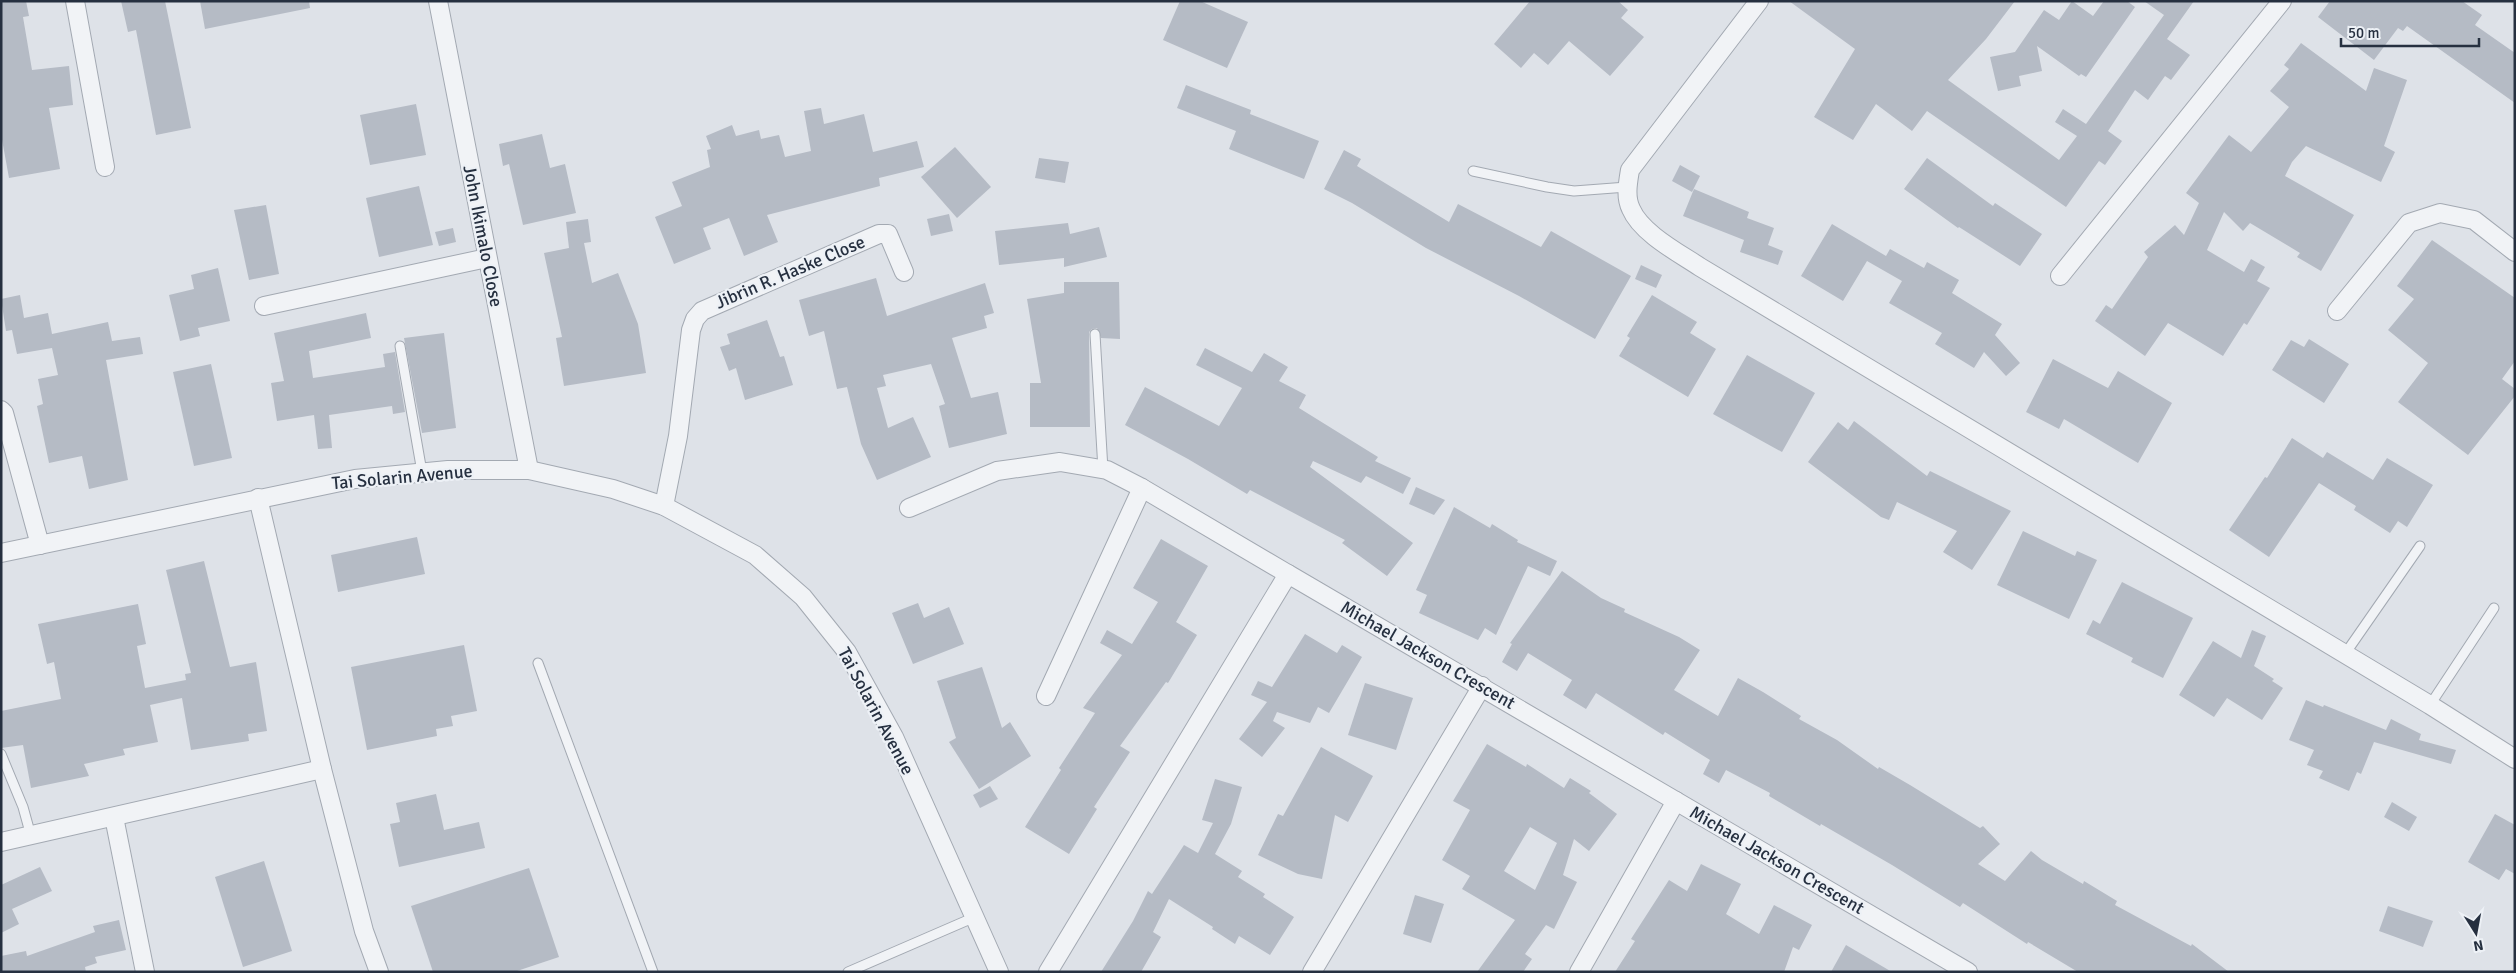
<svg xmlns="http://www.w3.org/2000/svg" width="2516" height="973" viewBox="0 0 2516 973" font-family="Signika,sans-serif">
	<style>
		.building { fill: #b5bbc5; fill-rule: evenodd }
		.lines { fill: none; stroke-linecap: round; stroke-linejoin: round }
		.lane-casing { stroke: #a3a9b2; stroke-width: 11 }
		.street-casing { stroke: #a3a9b2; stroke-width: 20 }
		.lane { stroke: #f1f3f6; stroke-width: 9 }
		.street { stroke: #f1f3f6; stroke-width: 18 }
		.labels { text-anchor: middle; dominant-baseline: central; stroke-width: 4.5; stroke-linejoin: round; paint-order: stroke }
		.street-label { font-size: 18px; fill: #263040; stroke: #edf1f6 }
	</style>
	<rect width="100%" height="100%" fill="#dee2e8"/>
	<g class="building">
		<path d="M 1,1 L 26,1 L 29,16 L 23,17 L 32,70 L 69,66 L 73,105 L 49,108 L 60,169 L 9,178 L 1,134 Z"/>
		<path d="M 121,1 L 165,1 L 191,128 L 156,135 L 136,30 L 128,32 Z"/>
		<path d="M 200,1 L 309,1 L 310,8 L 205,29 Z"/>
		<path d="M 1180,1 L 1200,1 L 1248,22 L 1227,68 L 1163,40 Z"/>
		<path d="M 1530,1 L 1618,1 L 1628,10 L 1621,18 L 1644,37 L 1610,76 L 1569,41 L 1548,65 L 1534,53 L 1521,68 L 1494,44 Z"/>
		<path d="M 1789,1 L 2015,1 L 1986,39 L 1948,80 L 2059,160 L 2077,136 L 2055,122 L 2063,109 L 2086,124 L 2164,15 L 2144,1 L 2194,1 L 2167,39 L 2190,55 L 2171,80 L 2165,76 L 2148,100 L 2135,90 L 2108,131 L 2122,141 L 2105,165 L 2099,161 L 2066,207 L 1927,111 L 1912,131 L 1876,104 L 1853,140 L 1814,117 L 1855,49 Z"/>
		<path d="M 2072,1 L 2093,16 L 2104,1 L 2127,1 L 2135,7 L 2086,77 L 2081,74 L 2079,76 L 2037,46 L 2042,71 L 2019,76 L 2021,86 L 1998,91 L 1990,57 L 2015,52 L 2044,10 L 2059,20 Z"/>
		<path d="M 2330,1 L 2462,1 L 2482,15 L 2475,25 L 2515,53 L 2515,103 L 2407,26 L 2403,31 L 2398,28 L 2374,60 L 2318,17 Z"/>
		<path d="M 2301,43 L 2366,91 L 2374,68 L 2407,80 L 2384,146 L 2395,152 L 2381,182 L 2306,146 L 2292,162 L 2285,176 L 2354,215 L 2321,271 L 2297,257 L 2300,253 L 2250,223 L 2243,231 L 2224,212 L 2207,250 L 2244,272 L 2251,259 L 2265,267 L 2257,281 L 2270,288 L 2247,325 L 2244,323 L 2223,356 L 2168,323 L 2145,356 L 2095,321 L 2106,305 L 2112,309 L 2148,257 L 2144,252 L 2175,225 L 2184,235 L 2199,203 L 2186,193 L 2229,135 L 2251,152 L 2289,107 L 2270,91 L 2289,69 L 2284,65 Z"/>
		<path d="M 1186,85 L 1251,110 L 1250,114 L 1319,141 L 1304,179 L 1229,149 L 1236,131 L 1177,108 Z"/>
		<path d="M 416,104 L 426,155 L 370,165 L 360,115 Z"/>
		<path d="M 821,108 L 824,124 L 864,114 L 873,152 L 917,141 L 924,167 L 879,178 L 880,186 L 767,215 L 778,242 L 744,256 L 729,218 L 703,228 L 711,249 L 674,264 L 655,217 L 682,206 L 672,182 L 710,167 L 707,150 L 711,149 L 706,136 L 732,125 L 736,136 L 759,130 L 761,139 L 779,135 L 785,157 L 811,151 L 804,111 Z"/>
		<path d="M 542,134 L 550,168 L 565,164 L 576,213 L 523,225 L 509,164 L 503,166 L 499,144 Z"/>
		<path d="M 955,147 L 991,187 L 957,218 L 921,177 Z"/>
		<path d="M 1344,150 L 1361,159 L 1357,166 L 1449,222 L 1458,204 L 1541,247 L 1551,231 L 1631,276 L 1595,339 L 1519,296 L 1426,248 L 1352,203 L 1324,189 Z"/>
		<path d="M 1039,158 L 1069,162 L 1065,183 L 1035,178 Z"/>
		<path d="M 1927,158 L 1993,206 L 1995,203 L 2042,234 L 2020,266 L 1959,227 L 1958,228 L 1904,189 Z"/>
		<path d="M 1680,165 L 1700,176 L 1692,192 L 1672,181 Z"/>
		<path d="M 419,186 L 433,245 L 379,257 L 366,198 Z"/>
		<path d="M 1694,189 L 1749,212 L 1747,218 L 1774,228 L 1768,245 L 1783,251 L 1778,265 L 1740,252 L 1744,240 L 1683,216 Z"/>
		<path d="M 266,205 L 279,274 L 249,280 L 234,210 Z"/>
		<path d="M 949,214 L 953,231 L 931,236 L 927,219 Z"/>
		<path d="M 588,219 L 591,242 L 584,243 L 592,283 L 618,273 L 638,324 L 646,373 L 564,386 L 556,338 L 562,337 L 544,253 L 569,248 L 566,222 Z"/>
		<path d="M 1068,223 L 1070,234 L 1099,227 L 1107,257 L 1064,267 L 1064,258 L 999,265 L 995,231 Z"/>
		<path d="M 1832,224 L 1886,256 L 1890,249 L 1924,268 L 1927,262 L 1959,280 L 1952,293 L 2002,324 L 1995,335 L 2020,363 L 2006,376 L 1984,352 L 1974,368 L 1935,344 L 1942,333 L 1889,303 L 1902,281 L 1867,261 L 1843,301 L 1801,276 Z"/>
		<path d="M 453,228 L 456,242 L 439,246 L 435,232 Z"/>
		<path d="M 2432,240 L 2515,298 L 2515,361 L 2502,379 L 2515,389 L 2515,396 L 2468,455 L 2398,402 L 2428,363 L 2388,330 L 2414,299 L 2397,286 Z"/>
		<path d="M 1641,265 L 1662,275 L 1656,288 L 1635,279 Z"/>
		<path d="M 218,268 L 230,321 L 198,328 L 200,336 L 180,341 L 169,295 L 194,289 L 191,275 Z"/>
		<path d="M 876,278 L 887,316 L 985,283 L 994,313 L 984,316 L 987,328 L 952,338 L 971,398 L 998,392 L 1007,434 L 949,448 L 939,406 L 945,404 L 931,364 L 883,375 L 886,386 L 877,388 L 888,428 L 913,417 L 931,457 L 877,480 L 861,444 L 847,387 L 837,389 L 824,331 L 809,336 L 799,300 Z"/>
		<path d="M 1064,282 L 1119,282 L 1120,339 L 1101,338 L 1097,328 L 1092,329 L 1089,332 L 1090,427 L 1030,427 L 1030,383 L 1041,383 L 1027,299 L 1064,293 Z"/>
		<path d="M 20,295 L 24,318 L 48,313 L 52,334 L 108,322 L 112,341 L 140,337 L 143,354 L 106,360 L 128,480 L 89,489 L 82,456 L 49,463 L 37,406 L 43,404 L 38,379 L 58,375 L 52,348 L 17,354 L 12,330 L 6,331 L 1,299 Z"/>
		<path d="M 1652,295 L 1697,322 L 1690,333 L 1716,349 L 1688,397 L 1619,356 L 1630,338 L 1627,336 Z"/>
		<path d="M 366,313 L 371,338 L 309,351 L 313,378 L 385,367 L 383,354 L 395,352 L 405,412 L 393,414 L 392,406 L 329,415 L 332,448 L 318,449 L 314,415 L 277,421 L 271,383 L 284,381 L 274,333 Z"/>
		<path d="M 767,320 L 780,357 L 784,356 L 793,385 L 745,400 L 736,368 L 729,371 L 720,347 L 730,344 L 727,334 Z"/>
		<path d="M 444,333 L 456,428 L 422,433 L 404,338 Z"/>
		<path d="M 2309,339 L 2349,364 L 2324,403 L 2272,370 L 2291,340 L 2304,347 Z"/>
		<path d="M 1205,348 L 1252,372 L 1264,353 L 1288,367 L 1279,381 L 1306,395 L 1299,408 L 1378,457 L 1375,461 L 1411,478 L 1403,494 L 1366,476 L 1361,483 L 1313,461 L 1310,467 L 1413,543 L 1387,576 L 1342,543 L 1345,540 L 1250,490 L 1247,494 L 1188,459 L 1125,425 L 1145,387 L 1219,426 L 1242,388 L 1196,365 Z"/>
		<path d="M 1747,355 L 1815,393 L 1782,452 L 1713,414 Z"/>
		<path d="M 2053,359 L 2108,388 L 2118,371 L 2172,403 L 2138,463 L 2064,419 L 2059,429 L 2026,412 Z"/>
		<path d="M 211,364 L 232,458 L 194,466 L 173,372 Z"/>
		<path d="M 1854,421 L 1927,476 L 1930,471 L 2011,511 L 1972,570 L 1943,552 L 1957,531 L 1897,502 L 1889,520 L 1881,517 L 1808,462 L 1838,422 L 1848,430 Z"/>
		<path d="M 2292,438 L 2323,458 L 2327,452 L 2373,480 L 2387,458 L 2433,485 L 2407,527 L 2398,521 L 2390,533 L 2354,510 L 2356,506 L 2319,483 L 2269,557 L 2229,530 L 2265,477 L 2267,478 Z"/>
		<path d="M 1416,487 L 1445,500 L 1434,515 L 1409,504 Z"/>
		<path d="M 1454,507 L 1490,528 L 1492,524 L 1518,540 L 1517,542 L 1557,561 L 1550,576 L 1528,566 L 1496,635 L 1485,628 L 1478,640 L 1419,613 L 1427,595 L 1416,590 Z"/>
		<path d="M 2023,531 L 2075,556 L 2077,551 L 2097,560 L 2069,619 L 1997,585 Z"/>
		<path d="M 417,537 L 425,574 L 338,592 L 331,555 Z"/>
		<path d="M 1161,539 L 1208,566 L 1176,622 L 1197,635 L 1168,683 L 1166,682 L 1120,746 L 1130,752 L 1094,807 L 1097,809 L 1069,854 L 1025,827 L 1061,770 L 1059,768 L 1095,713 L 1083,708 L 1122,655 L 1100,643 L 1107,630 L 1132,644 L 1158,602 L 1133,588 Z"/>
		<path d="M 204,561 L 230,667 L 256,662 L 267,731 L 248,734 L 249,741 L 191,750 L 182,698 L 150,705 L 158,742 L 123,749 L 125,755 L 84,764 L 89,776 L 31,788 L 23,745 L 1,748 L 1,711 L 61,699 L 54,662 L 47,664 L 38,624 L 138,604 L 146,644 L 137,646 L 145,688 L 186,680 L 185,674 L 191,673 L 166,570 Z"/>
		<path d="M 1562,571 L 1601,598 L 1625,609 L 1624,612 L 1679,637 L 1700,650 L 1674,690 L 1718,716 L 1738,678 L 1763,692 L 1801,716 L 1799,719 L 1837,740 L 1878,769 L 1879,767 L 1910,785 L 1980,828 L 1983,826 L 2000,844 L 1978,864 L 2005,881 L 2031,851 L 2042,860 L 2083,884 L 2084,881 L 2117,901 L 2115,905 L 2191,946 L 2192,944 L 2229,972 L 2078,972 L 2028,942 L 2027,944 L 1963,903 L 1960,907 L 1892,865 L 1821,824 L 1820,826 L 1769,796 L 1770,793 L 1726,770 L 1719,783 L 1703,774 L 1710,760 L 1665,732 L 1663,735 L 1596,693 L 1586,709 L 1563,695 L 1572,680 L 1528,653 L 1517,671 L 1502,662 L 1512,644 L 1510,643 Z"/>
		<path d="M 2122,582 L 2193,618 L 2163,678 L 2131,662 L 2133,658 L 2086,634 L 2093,620 L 2100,624 Z"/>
		<path d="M 918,603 L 924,618 L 949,607 L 964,644 L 913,664 L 892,613 Z"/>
		<path d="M 2252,630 L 2266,636 L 2254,666 L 2274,679 L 2272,681 L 2283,688 L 2262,720 L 2227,698 L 2214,717 L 2179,695 L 2213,641 L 2241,658 Z"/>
		<path d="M 1305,634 L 1337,653 L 1342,645 L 1362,657 L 1329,713 L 1318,707 L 1310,723 L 1277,712 L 1273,721 L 1285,728 L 1262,757 L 1239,739 L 1267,702 L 1251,695 L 1258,681 L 1272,687 Z"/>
		<path d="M 464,645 L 477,711 L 451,716 L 453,726 L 436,729 L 437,736 L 367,750 L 351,667 Z"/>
		<path d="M 982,667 L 1002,728 L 1010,722 L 1031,756 L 979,789 L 949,742 L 956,738 L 937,681 Z"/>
		<path d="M 1365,683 L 1413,698 L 1396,750 L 1348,735 Z"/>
		<path d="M 2306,700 L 2323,707 L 2324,705 L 2386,730 L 2391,719 L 2421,734 L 2419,740 L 2456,750 L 2451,764 L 2374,742 L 2361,774 L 2357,772 L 2349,791 L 2319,778 L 2323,771 L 2307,765 L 2314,750 L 2289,740 Z"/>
		<path d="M 1487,744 L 1526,767 L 1527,764 L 1564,788 L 1570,778 L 1591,791 L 1589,793 L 1617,814 L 1589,851 L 1574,839 L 1563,875 L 1577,882 L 1554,929 L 1546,925 L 1525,954 L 1532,959 L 1523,972 L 1477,972 L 1515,920 L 1462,889 L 1470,876 L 1442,860 L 1470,810 L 1453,801 ZM 1530,827 L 1557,843 L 1535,890 L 1504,871 Z"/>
		<path d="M 1321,747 L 1373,776 L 1348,822 L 1335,815 L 1322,879 L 1298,874 L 1258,855 L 1278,814 L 1283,816 Z"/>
		<path d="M 1215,779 L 1242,787 L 1231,824 L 1215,854 L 1242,871 L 1238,877 L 1265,894 L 1263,897 L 1294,917 L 1270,955 L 1239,936 L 1235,944 L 1212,929 L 1213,927 L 1169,899 L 1153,932 L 1161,937 L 1141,972 L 1101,972 L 1133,921 L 1148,891 L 1152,894 L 1184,845 L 1198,853 L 1213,823 L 1202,820 Z"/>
		<path d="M 990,786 L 998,799 L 980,808 L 973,795 Z"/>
		<path d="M 436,794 L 444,830 L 479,822 L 485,848 L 399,867 L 390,824 L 400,822 L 396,803 Z"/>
		<path d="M 2392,802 L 2417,817 L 2409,831 L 2384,817 Z"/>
		<path d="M 2495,814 L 2515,825 L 2515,874 L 2506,869 L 2499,880 L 2468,862 Z"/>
		<path d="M 264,861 L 292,951 L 243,967 L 215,877 Z"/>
		<path d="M 1701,864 L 1741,884 L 1726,914 L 1759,934 L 1774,905 L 1812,925 L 1799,950 L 1793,947 L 1784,972 L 1615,972 L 1635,941 L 1631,939 L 1669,880 L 1687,891 Z"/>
		<path d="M 40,867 L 52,891 L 12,909 L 19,924 L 1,933 L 1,885 Z"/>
		<path d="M 529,868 L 559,957 L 514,972 L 433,972 L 411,906 Z"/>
		<path d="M 1415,895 L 1444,904 L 1431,943 L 1403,934 Z"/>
		<path d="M 2388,906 L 2433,921 L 2423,947 L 2379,931 Z"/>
		<path d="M 119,920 L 126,950 L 95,957 L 97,963 L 85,967 L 86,972 L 1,972 L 1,956 L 26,951 L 27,956 L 95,932 L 93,926 Z"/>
		<path d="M 1846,945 L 1892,972 L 1831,972 Z"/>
	</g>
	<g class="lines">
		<g class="lane-casing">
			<g id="lane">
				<path d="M 1473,171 L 1547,187 L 1574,191 L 1627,187"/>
				<path d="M 1095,334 L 1103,470"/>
				<path d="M 400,346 L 422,472"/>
				<path d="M 2345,654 L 2420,546"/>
				<path d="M 538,663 L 653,972"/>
				<path d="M 2430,705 L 2494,608"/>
				<path d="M 1,754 L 23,807 L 31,836"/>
				<path d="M 848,972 L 975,917"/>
			</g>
		</g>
		<g class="street-casing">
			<g id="street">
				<path d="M 75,1 L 105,167"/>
				<path d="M 438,1 L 529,470"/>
				<path d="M 1759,1 L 1630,170 C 1628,182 1625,197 1631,209 C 1641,233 1679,253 1700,267 L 2430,705 L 2515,759"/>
				<path d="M 2060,276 L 2282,1"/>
				<path d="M 264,306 L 487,258"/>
				<path d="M 2337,311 L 2409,223 L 2440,213 L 2474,220 L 2515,252"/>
				<path d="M 1,410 L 4,413 L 40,545"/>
				<path d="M 258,498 L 322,769 L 364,931 L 379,972"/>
				<path d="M 664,506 L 678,436 L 691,330 L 695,319 L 702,311 L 879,234 L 888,234 L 904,272"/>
				<path d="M 909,508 L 997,471 L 1060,462 L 1107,470 L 1142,488 L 1288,574"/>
				<path d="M 1,553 L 355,479 L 448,470 L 529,470 L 613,489 L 664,506 L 755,555 L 803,597 L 847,652 L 894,737 L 999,972"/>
				<path d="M 1046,696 L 1142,488"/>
				<path d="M 114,817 L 145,972"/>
				<path d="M 1,842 L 322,769"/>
				<path d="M 1048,972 L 1288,574 L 1968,972"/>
				<path d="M 1312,972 L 1482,686"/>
				<path d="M 1579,972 L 1676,801"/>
			</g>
		</g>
		<use href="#lane" class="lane"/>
		<use href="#street" class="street"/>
	</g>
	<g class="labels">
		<g class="street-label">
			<text transform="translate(483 236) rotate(79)">John Ikimalo Close</text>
			<text transform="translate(790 272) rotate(-23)">Jibrin R. Haske Close</text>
			<text transform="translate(402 477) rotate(-5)">Tai Solarin Avenue</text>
			<text transform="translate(1428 655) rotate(30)">Michael Jackson Crescent</text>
			<text transform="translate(876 711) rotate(62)">Tai Solarin Avenue</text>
			<text transform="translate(1777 860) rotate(30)">Michael Jackson Crescent</text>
		</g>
	</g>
	<rect width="2516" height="973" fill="none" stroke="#263040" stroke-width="5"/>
	<g transform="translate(2476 933) rotate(169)" stroke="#edf1f6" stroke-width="4" paint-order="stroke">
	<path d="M0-4L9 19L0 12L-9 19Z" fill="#263040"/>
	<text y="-8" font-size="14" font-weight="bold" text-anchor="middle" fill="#263040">N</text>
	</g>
	<path d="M2341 38v8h138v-8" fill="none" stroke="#263040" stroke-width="2.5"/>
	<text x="2348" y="38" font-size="15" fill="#263040" stroke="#edf1f6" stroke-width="4" paint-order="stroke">50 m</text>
</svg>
